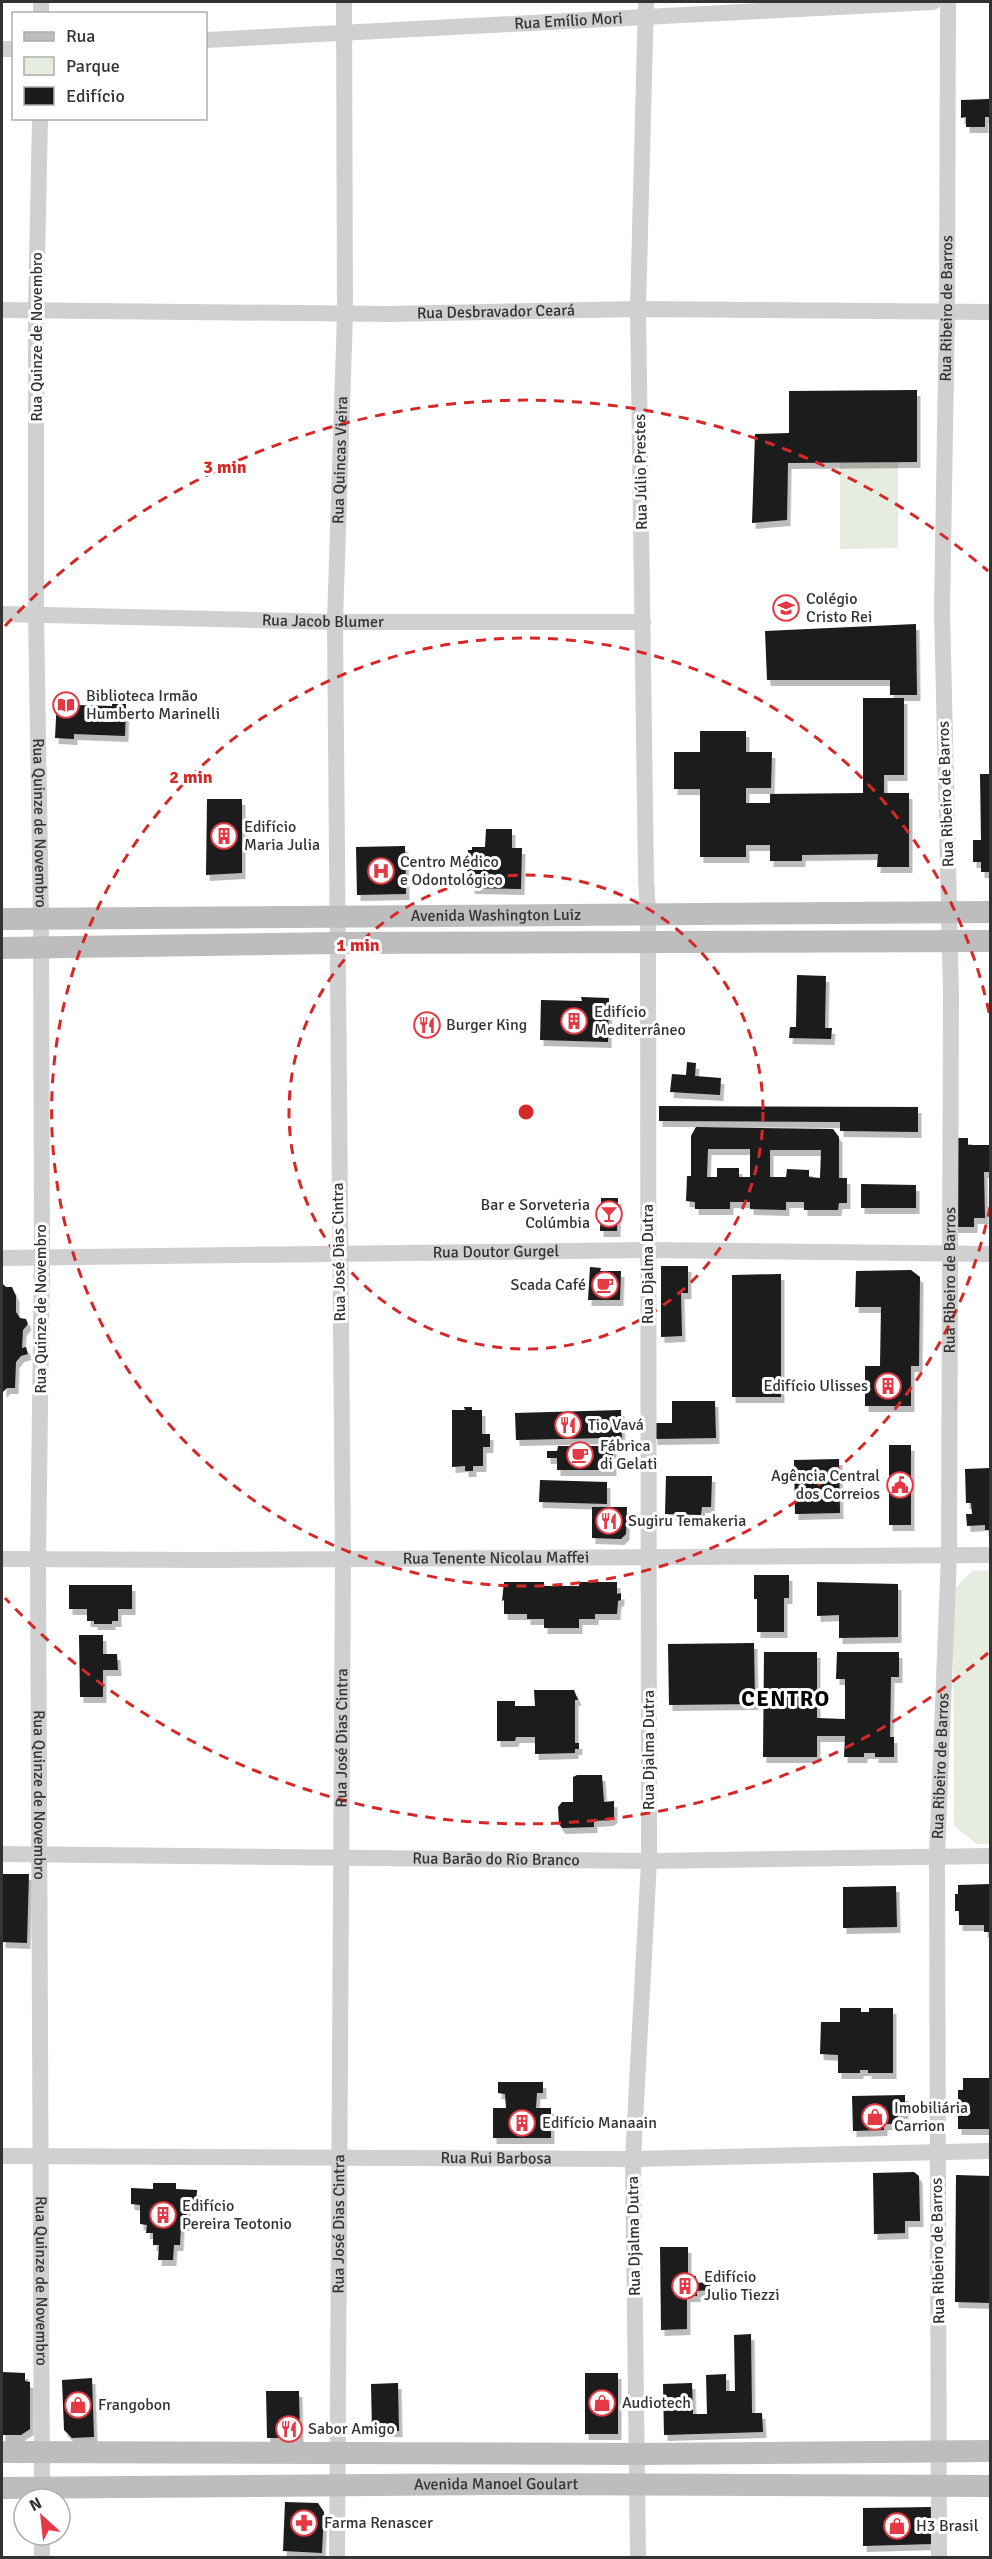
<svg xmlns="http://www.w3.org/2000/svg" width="992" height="2559" viewBox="0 0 992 2559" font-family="Signika,sans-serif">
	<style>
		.green { fill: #e6ecdf }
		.building { fill: #1a1a1a; fill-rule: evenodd; filter: url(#shadow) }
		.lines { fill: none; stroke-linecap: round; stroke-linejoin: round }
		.street { stroke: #d0d0d0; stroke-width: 16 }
		.secondary { stroke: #bdbdbd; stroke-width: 22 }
		.ring { fill: none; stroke: #d62828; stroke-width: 3; stroke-dasharray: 10 8 }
		.labels { text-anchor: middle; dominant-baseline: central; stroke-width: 6; stroke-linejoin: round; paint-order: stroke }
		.street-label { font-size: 16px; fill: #333; stroke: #fff }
		.poi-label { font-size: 16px; fill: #333; stroke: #fff; text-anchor: start }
		.district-label { font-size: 22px; font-weight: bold; letter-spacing: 1.5px; fill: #000; stroke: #fff }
		.centre { fill: #d62828; stroke: #fff; stroke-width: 3 }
		.ring-label { font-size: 18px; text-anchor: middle; font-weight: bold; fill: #d62828; stroke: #fff; stroke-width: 6; stroke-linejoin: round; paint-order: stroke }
	</style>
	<defs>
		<filter id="shadow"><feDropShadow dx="3.5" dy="6" stdDeviation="0" flood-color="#0004"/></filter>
	</defs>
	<rect width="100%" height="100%" fill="#fff"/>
	<g class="green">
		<path d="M 898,462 L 898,548 L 840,549 L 840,463 Z"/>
		<path d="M 990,1570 L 990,1844 L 977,1844 L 954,1826 L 953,1590 L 972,1571 Z"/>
	</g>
	<g class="building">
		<path d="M 989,99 L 990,117 L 985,117 L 985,127 L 966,127 L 966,117 L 961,118 L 961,100 Z"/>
		<path d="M 917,390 L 917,462 L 788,463 L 787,520 L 752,523 L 755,434 L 789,433 L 789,391 Z"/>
		<path d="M 916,624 L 917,695 L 890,695 L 890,680 L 767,680 L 765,631 Z"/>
		<path d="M 57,698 L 75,698 L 75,705 L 112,706 L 112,704 L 126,704 L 125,736 L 74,734 L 74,739 L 55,738 Z"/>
		<path d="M 863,698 L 904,698 L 904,775 L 884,775 L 884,793 L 909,793 L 909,867 L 877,867 L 878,854 L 802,855 L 802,861 L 770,861 L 770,845 L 746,845 L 746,857 L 700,857 L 700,789 L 674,789 L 674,752 L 700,752 L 700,731 L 746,731 L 746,752 L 772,752 L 771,788 L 746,788 L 746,803 L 770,803 L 770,794 L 863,793 Z"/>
		<path d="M 980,774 L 990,774 L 990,872 L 981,872 L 981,862 L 973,862 L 973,840 L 981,840 Z"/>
		<path d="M 207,799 L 242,799 L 242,873 L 206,875 Z"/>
		<path d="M 486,829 L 512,829 L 512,848 L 522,848 L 521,889 L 471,888 L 471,872 L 467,871 L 468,850 L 472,850 L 472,847 L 485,847 Z"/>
		<path d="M 405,846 L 406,894 L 357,895 L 356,847 Z"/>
		<path d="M 797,975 L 826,976 L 825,1028 L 832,1028 L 831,1039 L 789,1038 L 790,1027 L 796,1027 Z"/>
		<path d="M 581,997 L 609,998 L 608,1042 L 540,1040 L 541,1000 L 582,1001 Z"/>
		<path d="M 687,1062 L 696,1063 L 695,1076 L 721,1078 L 720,1095 L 670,1092 L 672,1074 L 686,1075 Z"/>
		<path d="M 659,1106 L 918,1107 L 918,1132 L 840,1131 L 840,1122 L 659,1121 Z"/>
		<path d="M 696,1127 L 833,1129 L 839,1137 L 839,1178 L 847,1178 L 847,1203 L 839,1203 L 838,1210 L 804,1210 L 804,1202 L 786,1202 L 786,1210 L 750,1209 L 750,1202 L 730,1202 L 730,1209 L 695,1209 L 695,1202 L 686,1201 L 687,1176 L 691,1176 L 691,1136 ZM 708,1149 L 750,1149 L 750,1177 L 739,1177 L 739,1168 L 717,1168 L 717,1177 L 707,1177 ZM 770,1150 L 821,1150 L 820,1178 L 809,1177 L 809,1170 L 787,1169 L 786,1177 L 770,1177 Z"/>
		<path d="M 954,1138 L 968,1138 L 968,1145 L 990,1145 L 990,1172 L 984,1172 L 985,1218 L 974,1218 L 974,1227 L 954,1227 Z"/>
		<path d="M 861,1184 L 916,1185 L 916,1208 L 861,1208 Z"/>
		<path d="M 601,1198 L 618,1198 L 617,1231 L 600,1231 Z"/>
		<path d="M 661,1266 L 688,1266 L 688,1293 L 681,1293 L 682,1336 L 661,1337 Z"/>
		<path d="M 590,1267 L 601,1268 L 600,1271 L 621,1271 L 620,1300 L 588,1300 Z"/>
		<path d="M 911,1270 L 920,1277 L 919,1366 L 911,1366 L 911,1406 L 865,1406 L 865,1366 L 880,1366 L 881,1307 L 855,1307 L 856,1271 Z"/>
		<path d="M 781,1274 L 781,1397 L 732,1397 L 732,1275 Z"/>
		<path d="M 2,1283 L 6,1287 L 12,1287 L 16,1296 L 16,1312 L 20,1318 L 26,1319 L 28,1324 L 23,1330 L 22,1348 L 26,1347 L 28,1354 L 21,1356 L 16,1362 L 15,1388 L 7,1388 L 3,1392 Z"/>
		<path d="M 672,1401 L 715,1401 L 716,1438 L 654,1439 L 654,1423 L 672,1423 Z"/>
		<path d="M 464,1407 L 472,1407 L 472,1410 L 482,1410 L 482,1434 L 490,1434 L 490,1447 L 483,1447 L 483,1466 L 473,1466 L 473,1471 L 465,1471 L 465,1466 L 452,1467 L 452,1410 L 465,1410 Z"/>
		<path d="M 621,1410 L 622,1444 L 607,1444 L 607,1438 L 516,1440 L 515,1413 Z"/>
		<rect x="889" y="1445" width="22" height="80"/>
		<path d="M 558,1446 L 613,1446 L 613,1470 L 557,1470 L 557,1458 L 547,1458 L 547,1451 L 557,1451 Z"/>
		<path d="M 839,1459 L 840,1513 L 795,1514 L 794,1460 Z"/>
		<path d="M 990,1468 L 990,1530 L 985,1530 L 985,1525 L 967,1526 L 966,1514 L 972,1514 L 971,1503 L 966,1503 L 965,1469 Z"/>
		<path d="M 666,1476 L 712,1476 L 711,1507 L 702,1507 L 701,1515 L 665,1514 Z"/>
		<path d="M 540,1480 L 607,1482 L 607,1504 L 539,1502 Z"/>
		<path d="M 592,1507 L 627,1507 L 626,1534 L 621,1539 L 592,1538 Z"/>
		<path d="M 754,1575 L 789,1575 L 789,1598 L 784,1598 L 784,1632 L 757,1632 L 757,1599 L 754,1599 Z"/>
		<path d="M 504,1582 L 544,1582 L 544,1586 L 579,1586 L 579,1582 L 617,1582 L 617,1594 L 621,1593 L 621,1600 L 618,1601 L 617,1614 L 595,1614 L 595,1619 L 579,1619 L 579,1628 L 544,1628 L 544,1619 L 527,1619 L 527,1614 L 504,1614 L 504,1600 L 502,1601 Z"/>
		<path d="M 817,1582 L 898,1584 L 898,1637 L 839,1638 L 839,1615 L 817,1616 Z"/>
		<path d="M 69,1585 L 132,1585 L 132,1609 L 118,1609 L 118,1621 L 112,1621 L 112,1624 L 94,1624 L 94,1621 L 87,1621 L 87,1609 L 69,1609 Z"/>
		<path d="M 79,1635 L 103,1635 L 103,1654 L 117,1654 L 118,1670 L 103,1670 L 103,1697 L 80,1697 Z"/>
		<path d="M 754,1643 L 755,1704 L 669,1705 L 668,1644 Z"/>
		<path d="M 764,1652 L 817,1652 L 817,1718 L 845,1719 L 845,1679 L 836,1679 L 837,1652 L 899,1652 L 899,1677 L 891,1677 L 890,1737 L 894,1737 L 894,1757 L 875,1757 L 875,1753 L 864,1753 L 864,1757 L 844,1757 L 845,1736 L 817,1736 L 817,1757 L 763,1757 Z"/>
		<path d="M 534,1690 L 574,1690 L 578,1700 L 575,1700 L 575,1743 L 579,1743 L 579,1749 L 575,1749 L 575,1753 L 535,1754 L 535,1737 L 516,1737 L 515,1741 L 497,1741 L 497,1701 L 515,1701 L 515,1706 L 535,1706 Z"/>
		<path d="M 577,1775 L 602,1775 L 604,1802 L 614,1801 L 614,1817 L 610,1820 L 594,1821 L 594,1827 L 562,1828 L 559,1824 L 558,1807 L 562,1802 L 573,1802 L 573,1777 Z"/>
		<path d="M 2,1874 L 29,1874 L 27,1943 L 2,1942 Z"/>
		<path d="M 990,1884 L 990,1932 L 984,1932 L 984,1925 L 959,1925 L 959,1911 L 955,1911 L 955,1894 L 958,1894 L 958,1885 Z"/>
		<path d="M 896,1886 L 897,1927 L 843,1928 L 843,1887 Z"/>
		<path d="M 840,2008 L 861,2008 L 861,2012 L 869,2012 L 869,2008 L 893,2008 L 893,2073 L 868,2073 L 868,2070 L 860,2070 L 860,2073 L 838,2073 L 838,2055 L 820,2054 L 821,2022 L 840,2022 Z"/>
		<path d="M 963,2078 L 990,2078 L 990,2129 L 958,2129 L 958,2090 L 963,2090 Z"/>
		<path d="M 498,2082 L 543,2082 L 543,2093 L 537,2093 L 536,2108 L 551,2108 L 551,2138 L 493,2138 L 493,2108 L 506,2108 L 505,2094 L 498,2093 Z"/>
		<path d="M 905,2095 L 905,2113 L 898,2113 L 898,2120 L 891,2124 L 884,2124 L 884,2130 L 853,2131 L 852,2096 Z"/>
		<path d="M 914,2172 L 919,2176 L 920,2221 L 905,2221 L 905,2233 L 874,2234 L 873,2173 Z"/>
		<path d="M 956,2175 L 990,2176 L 990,2303 L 955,2302 Z"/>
		<path d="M 153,2183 L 176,2183 L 176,2189 L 197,2190 L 196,2206 L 187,2206 L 186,2225 L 181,2225 L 180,2245 L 174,2245 L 173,2260 L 158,2260 L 159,2245 L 153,2245 L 153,2233 L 146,2233 L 147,2225 L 140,2224 L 140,2205 L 131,2204 L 131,2188 L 153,2189 Z"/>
		<path d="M 660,2247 L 688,2247 L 688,2276 L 696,2276 L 696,2283 L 710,2282 L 710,2290 L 697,2291 L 697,2296 L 687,2296 L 687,2329 L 661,2330 Z"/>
		<path d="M 751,2334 L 752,2413 L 762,2413 L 763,2432 L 664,2435 L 663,2384 L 692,2383 L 693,2414 L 707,2414 L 706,2375 L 726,2374 L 726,2391 L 735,2391 L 734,2335 Z"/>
		<path d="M 2,2372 L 25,2373 L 25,2381 L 30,2382 L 30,2429 L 21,2435 L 2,2435 Z"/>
		<rect x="585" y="2373" width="33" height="61"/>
		<path d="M 92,2378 L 94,2437 L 72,2438 L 64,2430 L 62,2380 Z"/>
		<path d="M 398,2383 L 399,2431 L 372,2431 L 371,2384 Z"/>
		<path d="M 266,2391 L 299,2391 L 300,2438 L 267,2438 Z"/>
		<path d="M 285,2502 L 318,2503 L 324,2512 L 322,2553 L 283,2551 Z"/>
		<path d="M 932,2507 L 932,2544 L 863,2546 L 863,2508 Z"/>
	</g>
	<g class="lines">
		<g class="street">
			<path d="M 41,2 L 41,14"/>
			<path id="s1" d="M 206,40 L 933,2"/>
			<path d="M 2,49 L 14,49"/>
			<path id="s2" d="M 40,118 L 36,310 L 36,615 L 41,919 L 42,1258 L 38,1559 L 42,2499"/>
			<path id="s3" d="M 2,310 L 388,314 L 638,309 L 990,312"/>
			<path id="s4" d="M 2,614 L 335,622 L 643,622"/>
			<path id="s5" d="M 2,1258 L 647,1250 L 990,1254"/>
			<path id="s6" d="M 2,1559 L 202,1560 L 990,1555"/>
			<path id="s7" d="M 2,1854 L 649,1861 L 990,1856"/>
			<path id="s8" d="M 2,2156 L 633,2159 L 990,2151"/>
			<path d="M 42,2558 L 42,2535"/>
			<path id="s9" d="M 337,2558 L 343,1559 L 335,622 L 345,314 L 344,2"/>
			<path d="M 638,2558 L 633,2159 L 649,1861 L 648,913 L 646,878 L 638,309 L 646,2"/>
			<path id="s10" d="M 939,2558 L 937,1856 L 949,1555 L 951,994 L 942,612 L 947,311 L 948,2"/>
		</g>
		<g class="secondary">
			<path id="s11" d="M 2,919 L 990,912"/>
			<path d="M 2,948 L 337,943 L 990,941"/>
			<path d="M 2,2452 L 638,2454 L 990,2451"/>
			<path id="s12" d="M 2,2488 L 493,2484 L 990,2486"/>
		</g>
	</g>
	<g class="ring">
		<circle cx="526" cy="1112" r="237"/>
		<path d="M990 1207A474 474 0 1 1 990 1017"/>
		<path d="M988 1653A712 712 0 0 1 5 1598M5 626A712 712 0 0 1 988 571"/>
	</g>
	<defs>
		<g id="school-ring" transform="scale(1.35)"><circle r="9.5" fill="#fff" stroke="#e63946" stroke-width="1.5"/><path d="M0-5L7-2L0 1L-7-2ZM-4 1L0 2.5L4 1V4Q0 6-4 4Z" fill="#e63946"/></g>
		<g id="library-ring" transform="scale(1.35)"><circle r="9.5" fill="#fff" stroke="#e63946" stroke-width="1.5"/><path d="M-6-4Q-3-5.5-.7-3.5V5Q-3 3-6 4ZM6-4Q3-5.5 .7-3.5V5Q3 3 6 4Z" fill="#e63946"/></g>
		<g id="building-ring" transform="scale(1.35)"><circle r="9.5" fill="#fff" stroke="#e63946" stroke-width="1.5"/><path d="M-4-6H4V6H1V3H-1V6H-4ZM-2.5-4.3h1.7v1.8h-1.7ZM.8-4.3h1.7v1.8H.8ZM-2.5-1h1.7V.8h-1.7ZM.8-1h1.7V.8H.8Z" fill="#e63946"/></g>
		<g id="hospital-ring" transform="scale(1.35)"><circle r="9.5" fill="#fff" stroke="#e63946" stroke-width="1.5"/><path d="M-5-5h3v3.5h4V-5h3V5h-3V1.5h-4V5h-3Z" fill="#e63946"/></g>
		<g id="restaurant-ring" transform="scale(1.35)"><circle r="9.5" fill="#fff" stroke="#e63946" stroke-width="1.5"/><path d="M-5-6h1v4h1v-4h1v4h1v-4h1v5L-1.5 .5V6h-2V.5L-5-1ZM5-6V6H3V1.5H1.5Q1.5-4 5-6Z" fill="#e63946"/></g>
		<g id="bar-ring" transform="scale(1.35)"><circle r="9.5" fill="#fff" stroke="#e63946" stroke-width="1.5"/><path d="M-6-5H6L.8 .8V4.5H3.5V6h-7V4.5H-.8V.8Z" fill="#e63946"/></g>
		<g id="cafe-ring" transform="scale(1.35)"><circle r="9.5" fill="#fff" stroke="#e63946" stroke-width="1.5"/><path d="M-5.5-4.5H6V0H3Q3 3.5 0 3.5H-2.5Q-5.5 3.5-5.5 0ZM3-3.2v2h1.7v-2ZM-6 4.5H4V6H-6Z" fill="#e63946"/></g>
		<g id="civic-ring" transform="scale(1.35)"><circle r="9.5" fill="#fff" stroke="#e63946" stroke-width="1.5"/><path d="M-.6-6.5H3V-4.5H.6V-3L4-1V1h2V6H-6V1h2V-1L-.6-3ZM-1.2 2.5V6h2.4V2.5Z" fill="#e63946"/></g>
		<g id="shop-ring" transform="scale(1.35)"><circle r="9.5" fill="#fff" stroke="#e63946" stroke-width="1.5"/><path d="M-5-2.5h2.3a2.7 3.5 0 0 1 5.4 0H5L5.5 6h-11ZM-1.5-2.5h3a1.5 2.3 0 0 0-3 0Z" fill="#e63946"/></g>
		<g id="pharmacy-ring" transform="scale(1.35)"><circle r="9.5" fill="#fff" stroke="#e63946" stroke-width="1.5"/><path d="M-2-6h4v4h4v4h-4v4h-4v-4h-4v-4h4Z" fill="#e63946"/></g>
	</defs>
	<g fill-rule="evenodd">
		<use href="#school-ring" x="786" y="608"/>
		<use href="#library-ring" x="66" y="705"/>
		<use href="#building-ring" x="224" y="836"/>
		<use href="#hospital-ring" x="381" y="871"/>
		<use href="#building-ring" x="574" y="1021"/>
		<use href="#restaurant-ring" x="427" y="1025"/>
		<use href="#bar-ring" x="609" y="1214"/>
		<use href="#cafe-ring" x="605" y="1285"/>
		<use href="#building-ring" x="888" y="1386"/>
		<use href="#restaurant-ring" x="568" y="1425"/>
		<use href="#cafe-ring" x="580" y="1455"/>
		<use href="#civic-ring" x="900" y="1485"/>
		<use href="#restaurant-ring" x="609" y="1521"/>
		<use href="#shop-ring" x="875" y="2117"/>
		<use href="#building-ring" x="522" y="2123"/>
		<use href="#building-ring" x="163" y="2215"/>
		<use href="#building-ring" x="685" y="2286"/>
		<use href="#shop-ring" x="602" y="2403"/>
		<use href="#shop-ring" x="78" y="2405"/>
		<use href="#restaurant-ring" x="289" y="2429"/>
		<use href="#pharmacy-ring" x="304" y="2523"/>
		<use href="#shop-ring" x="897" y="2526"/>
	</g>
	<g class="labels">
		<g class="street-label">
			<text stroke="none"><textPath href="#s1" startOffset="363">Rua Emílio Mori</textPath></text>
			<text stroke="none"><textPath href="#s10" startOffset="2250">Rua Ribeiro de Barros</textPath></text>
			<text stroke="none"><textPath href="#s3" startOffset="494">Rua Desbravador Ceará</textPath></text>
			<text transform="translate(37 337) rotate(-90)">Rua Quinze de Novembro</text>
			<text stroke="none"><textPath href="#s9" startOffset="2098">Rua Quincas Vieira</textPath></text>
			<text transform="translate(641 472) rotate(-91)">Rua Júlio Prestes</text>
			<text stroke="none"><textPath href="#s4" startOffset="321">Rua Jacob Blumer</textPath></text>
			<text transform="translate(946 794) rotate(-92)">Rua Ribeiro de Barros</text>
			<text stroke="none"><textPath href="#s2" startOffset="705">Rua Quinze de Novembro</textPath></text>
			<text stroke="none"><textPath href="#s11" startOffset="494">Avenida Washington Luiz</textPath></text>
			<text transform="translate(339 1252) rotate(-91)">Rua José Dias Cintra</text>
			<text stroke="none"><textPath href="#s5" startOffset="494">Rua Doutor Gurgel</textPath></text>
			<text transform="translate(648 1264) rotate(-90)">Rua Djalma Dutra</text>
			<text stroke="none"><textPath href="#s10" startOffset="1278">Rua Ribeiro de Barros</textPath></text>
			<text transform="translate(41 1309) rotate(-90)">Rua Quinze de Novembro</text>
			<text stroke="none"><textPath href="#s6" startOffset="494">Rua Tenente Nicolau Maffei</textPath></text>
			<text stroke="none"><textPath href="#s9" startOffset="820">Rua José Dias Cintra</textPath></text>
			<text transform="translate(649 1750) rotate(-90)">Rua Djalma Dutra</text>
			<text stroke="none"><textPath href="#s10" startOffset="792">Rua Ribeiro de Barros</textPath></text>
			<text stroke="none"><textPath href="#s2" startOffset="1677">Rua Quinze de Novembro</textPath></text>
			<text stroke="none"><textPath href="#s7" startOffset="494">Rua Barão do Rio Branco</textPath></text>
			<text stroke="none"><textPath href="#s8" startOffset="494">Rua Rui Barbosa</textPath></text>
			<text stroke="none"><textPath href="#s9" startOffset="334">Rua José Dias Cintra</textPath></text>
			<text transform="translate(634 2236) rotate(-91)">Rua Djalma Dutra</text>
			<text transform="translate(938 2251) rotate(-91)">Rua Ribeiro de Barros</text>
			<text stroke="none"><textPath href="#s2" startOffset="2163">Rua Quinze de Novembro</textPath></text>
			<text stroke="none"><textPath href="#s12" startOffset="494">Avenida Manoel Goulart</textPath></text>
		</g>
		<g class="poi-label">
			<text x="806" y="599">Colégio<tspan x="806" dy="18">Cristo Rei</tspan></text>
			<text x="86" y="696">Biblioteca Irmão<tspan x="86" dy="18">Humberto Marinelli</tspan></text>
			<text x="244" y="827">Edifício<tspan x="244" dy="18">Maria Julia</tspan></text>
			<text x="400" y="862">Centro Médico<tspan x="400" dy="18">e Odontológico</tspan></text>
			<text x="594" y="1012">Edifício<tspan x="594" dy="18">Mediterrâneo</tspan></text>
			<text x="446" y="1025">Burger King</text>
			<text x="590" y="1205" text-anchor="end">Bar e Sorveteria<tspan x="590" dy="18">Colúmbia</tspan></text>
			<text x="586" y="1285" text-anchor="end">Scada Café</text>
			<text x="868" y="1386" text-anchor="end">Edifício Ulisses</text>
			<text x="588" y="1425">Tio Vavá</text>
			<text x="600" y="1446">Fábrica<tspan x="600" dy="18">di Gelati</tspan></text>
			<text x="880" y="1476" text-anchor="end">Agência Central<tspan x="880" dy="18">dos Correios</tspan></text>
			<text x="628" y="1521">Sugiru Temakeria</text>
			<text x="894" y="2108">Imobiliária<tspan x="894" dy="18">Carrion</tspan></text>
			<text x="542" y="2123">Edifício Manaain</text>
			<text x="182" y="2206">Edifício<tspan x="182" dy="18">Pereira Teotonio</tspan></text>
			<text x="704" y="2277">Edifício<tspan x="704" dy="18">Julio Tiezzi</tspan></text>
			<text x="622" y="2403">Audiotech</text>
			<text x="98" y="2405">Frangobon</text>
			<text x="308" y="2429">Sabor Amigo</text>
			<text x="324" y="2523">Farma Renascer</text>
			<text x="916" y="2526">H3 Brasil</text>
		</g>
		<g class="district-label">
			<text x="786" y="1698">CENTRO</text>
		</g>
	</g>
	<circle cx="526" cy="1112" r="9" class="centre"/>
	<g class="ring-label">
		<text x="225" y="473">3 min</text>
		<text x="191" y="783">2 min</text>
		<text x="358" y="951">1 min</text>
	</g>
	<rect width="992" height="2559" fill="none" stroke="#333333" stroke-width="6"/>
	<rect x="12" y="12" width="195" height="108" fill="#ffffff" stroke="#adadad" stroke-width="1.5"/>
	<rect x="24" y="32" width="30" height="9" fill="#bdbdbd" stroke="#adadad" stroke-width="1.5"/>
	<text x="66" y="42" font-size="18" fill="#333333">Rua</text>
	<rect x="24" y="57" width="30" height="18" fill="#e6ecdf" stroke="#adadad" stroke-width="1.5"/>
	<text x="66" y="72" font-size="18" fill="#333333">Parque</text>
	<rect x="24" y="87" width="30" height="18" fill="#1a1a1a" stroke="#adadad" stroke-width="1.5"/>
	<text x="66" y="102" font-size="18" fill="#333333">Edifício</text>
	<g transform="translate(42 2517) rotate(333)"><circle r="28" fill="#ffffff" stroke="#adadad" stroke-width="1.5"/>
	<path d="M0-4.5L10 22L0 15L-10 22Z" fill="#e63946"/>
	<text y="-9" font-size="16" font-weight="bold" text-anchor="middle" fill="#333333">N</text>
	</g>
</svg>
